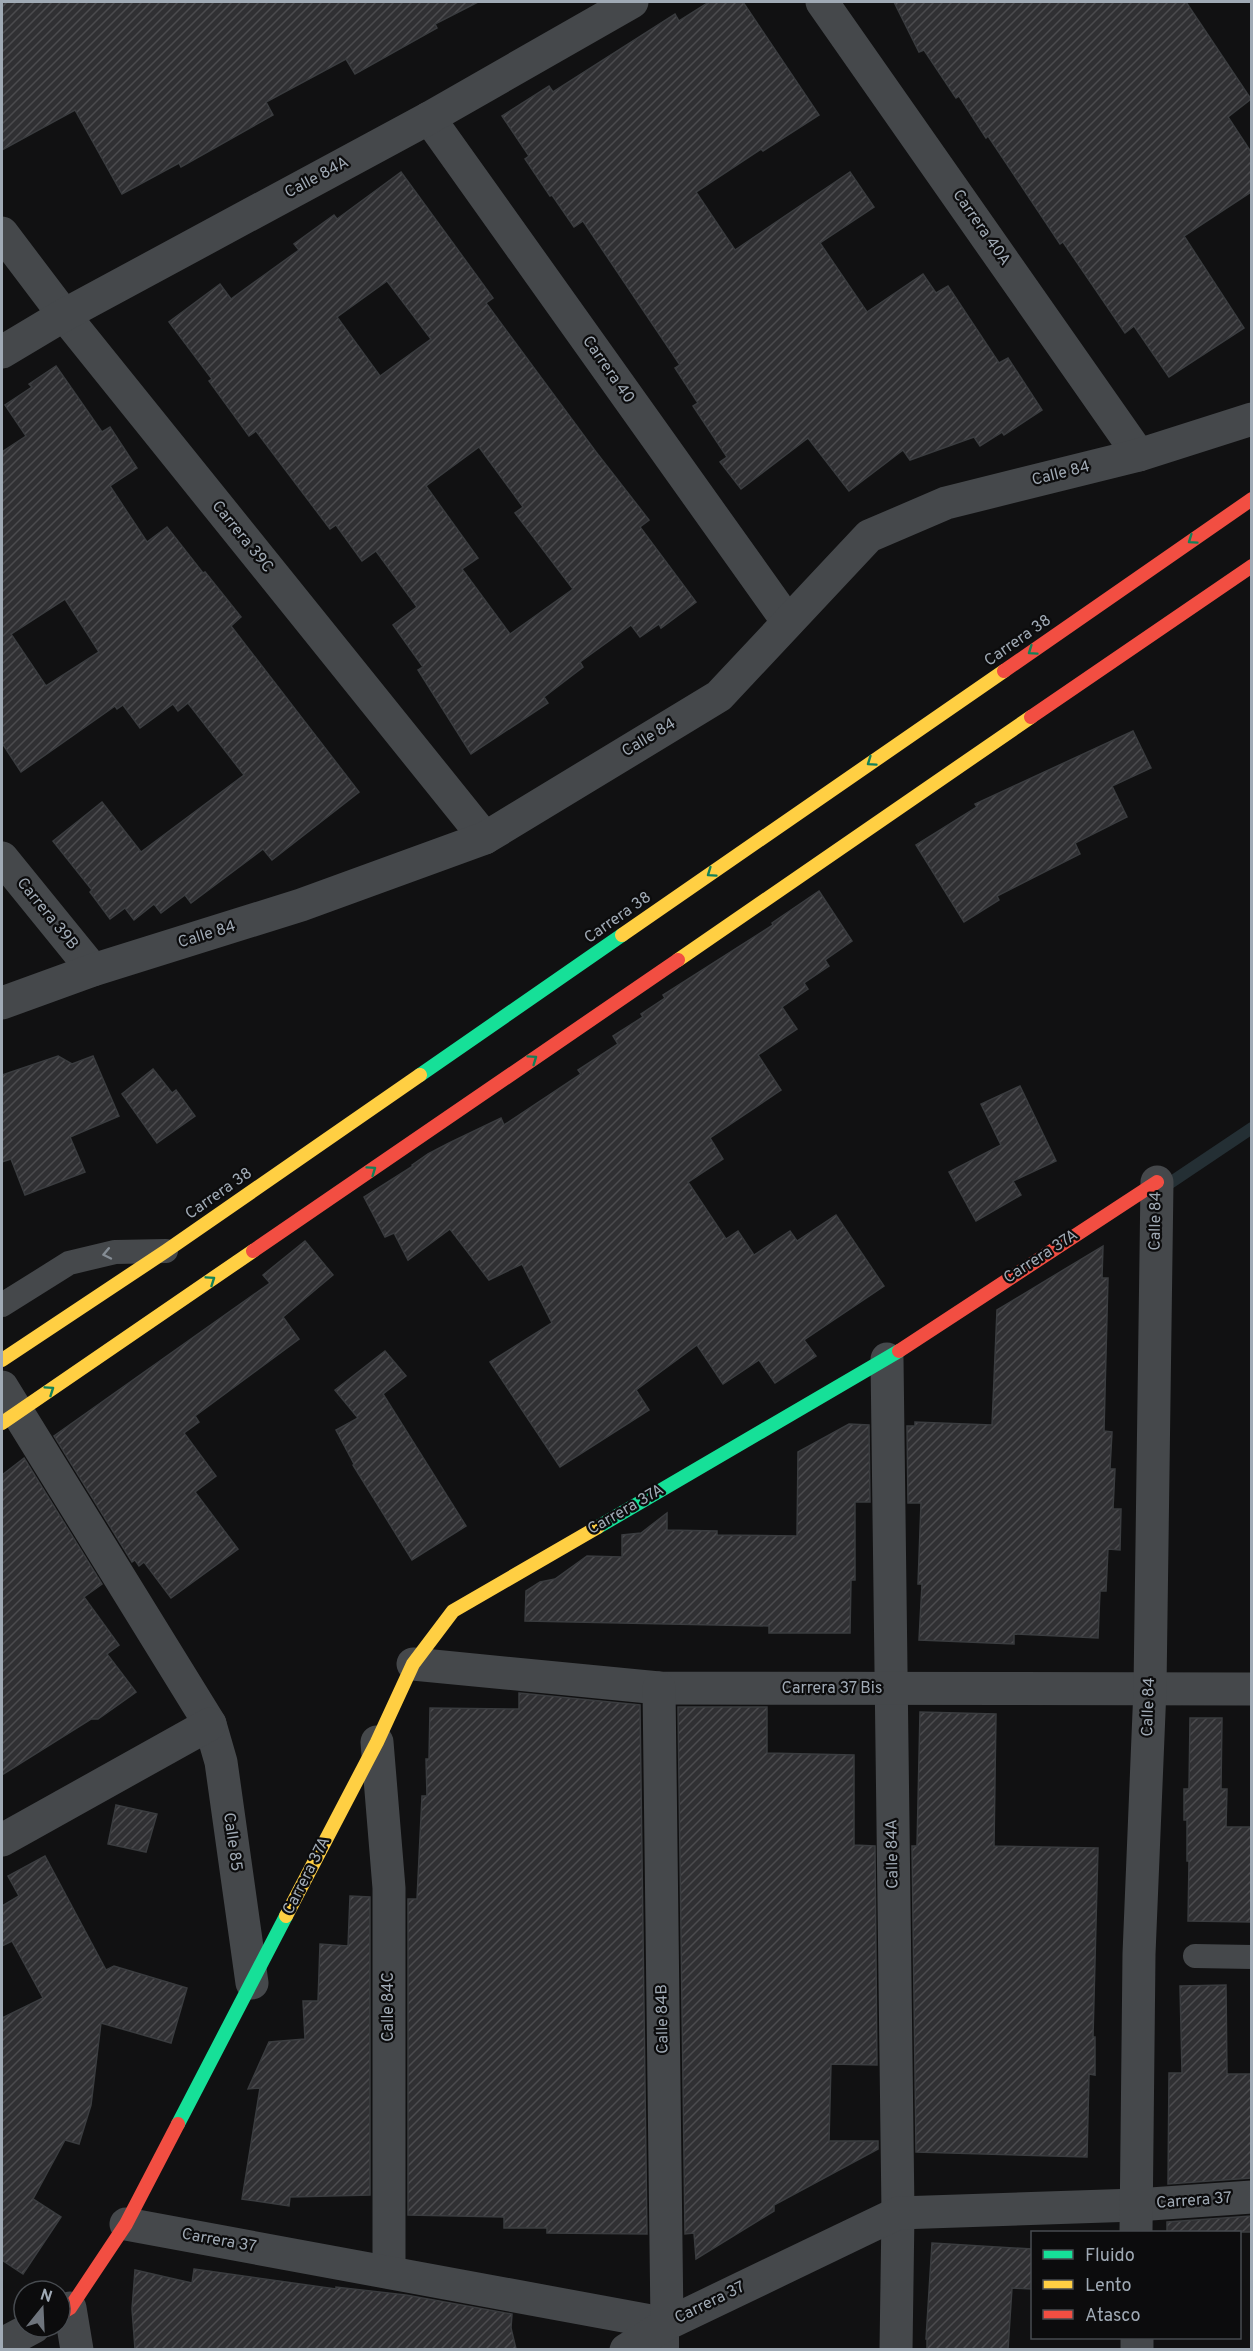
<svg xmlns="http://www.w3.org/2000/svg" width="1253" height="2351" viewBox="0 0 1253 2351" font-family="Overpass,sans-serif">
	<style>
		.lines { fill: none; stroke-linecap: round; stroke-linejoin: round }
		.stream { stroke: #242f34; stroke-width: 12 }
		.building { fill: url(#building-hatch); stroke: #3a3c3f; stroke-width: 1.5; fill-rule: evenodd }
		.lane { stroke: #45484b; stroke-width: 24 }
		.street { stroke: #45484b; stroke-width: 33 }
		.fast { stroke: #16e098; stroke-width: 14 }
		.slow { stroke: #ffcf43; stroke-width: 14 }
		.jam { stroke: #f24e42; stroke-width: 14 }
		.oneway { stroke: #128159 }
		.oneway2 { stroke: #858d95 }
		.labels { text-anchor: middle; dominant-baseline: central; stroke-width: 4.5; stroke-linejoin: round; paint-order: stroke }
		.street-label { font-size: 16px; fill: #a0aab5; stroke: #0c0c0d }
	</style>
	<defs>
		<pattern id="building-hatch" width="6" height="6" patternUnits="userSpaceOnUse" patternTransform="scale(1.5)"><rect width="6" height="6" fill="#303033"/><path d="M-1 1l2-2M0 6l6-6M5 7l2-2" fill="none" stroke="#4b4b4e"/></pattern>
	</defs>
	<rect width="100%" height="100%" fill="#111112"/>
	<g class="lines">
		<path class="stream" d="M 1164,1187 L 1252,1128"/>
	</g>
	<g class="building">
		<path d="M 2,2 L 478,2 L 435,24 L 437,28 L 355,74 L 346,59 L 266,102 L 273,115 L 181,167 L 179,163 L 122,194 L 75,110 L 2,150 Z"/>
		<path d="M 709,2 L 743,2 L 819,115 L 763,151 L 761,149 L 696,192 L 735,250 L 850,172 L 874,207 L 820,243 L 867,312 L 923,274 L 936,293 L 948,286 L 999,363 L 1008,358 L 1042,410 L 1004,435 L 1002,432 L 980,446 L 974,437 L 910,460 L 903,450 L 849,491 L 808,438 L 741,489 L 720,462 L 727,457 L 693,406 L 698,403 L 675,368 L 680,365 L 583,221 L 574,227 L 552,195 L 550,196 L 525,159 L 529,156 L 502,116 L 549,86 L 553,92 L 675,14 L 679,21 Z"/>
		<path d="M 894,2 L 1186,2 L 1251,99 L 1228,117 L 1251,152 L 1251,192 L 1184,236 L 1244,328 L 1169,377 L 1134,326 L 1125,333 L 1063,242 L 1060,244 L 988,136 L 986,138 L 959,96 L 956,98 L 924,50 L 919,52 Z"/>
		<path d="M 401,172 L 493,298 L 486,303 L 596,452 L 649,520 L 640,527 L 696,602 L 661,628 L 659,624 L 640,637 L 631,625 L 580,662 L 583,667 L 544,697 L 548,703 L 471,754 L 418,670 L 423,667 L 393,625 L 417,607 L 376,551 L 362,561 L 336,525 L 330,529 L 256,431 L 249,436 L 209,381 L 212,379 L 169,322 L 220,284 L 231,299 L 299,250 L 294,244 L 334,215 L 337,219 ZM 387,281 L 431,339 L 380,376 L 337,317 ZM 479,447 L 523,507 L 515,513 L 573,589 L 510,634 L 462,569 L 478,558 L 426,486 Z"/>
		<path d="M 56,366 L 102,432 L 110,427 L 137,468 L 110,486 L 147,542 L 167,527 L 203,573 L 205,572 L 241,617 L 231,626 L 359,792 L 272,860 L 263,849 L 191,903 L 185,895 L 161,913 L 154,904 L 134,920 L 125,908 L 110,919 L 90,892 L 92,890 L 53,841 L 102,802 L 141,852 L 244,775 L 188,703 L 178,711 L 173,704 L 140,728 L 123,705 L 117,709 L 115,706 L 21,772 L 2,743 L 2,452 L 26,436 L 5,405 L 32,387 L 29,384 ZM 65,599 L 99,652 L 46,686 L 11,634 Z"/>
		<path d="M 1133,731 L 1151,768 L 1112,786 L 1127,817 L 1075,843 L 1080,854 L 997,896 L 999,900 L 964,922 L 916,845 L 977,807 L 975,804 Z"/>
		<path d="M 819,891 L 852,941 L 825,960 L 829,966 L 804,983 L 808,989 L 782,1007 L 797,1029 L 758,1055 L 781,1090 L 710,1138 L 723,1159 L 688,1182 L 726,1239 L 738,1231 L 754,1255 L 790,1231 L 797,1241 L 836,1215 L 884,1286 L 804,1340 L 816,1356 L 775,1383 L 759,1360 L 723,1384 L 697,1345 L 636,1390 L 649,1410 L 560,1467 L 490,1362 L 552,1323 L 522,1264 L 489,1280 L 450,1229 L 408,1260 L 394,1233 L 385,1237 L 364,1197 L 413,1166 L 412,1165 L 428,1154 L 449,1143 L 501,1118 L 504,1125 L 581,1074 L 578,1070 L 618,1044 L 613,1036 L 643,1017 L 641,1014 L 665,998 L 663,995 L 773,925 L 772,923 Z"/>
		<path d="M 58,1056 L 72,1064 L 93,1056 L 119,1116 L 70,1137 L 85,1172 L 25,1195 L 11,1159 L 2,1162 L 2,1075 Z"/>
		<path d="M 153,1069 L 172,1093 L 176,1090 L 195,1116 L 157,1143 L 122,1094 Z"/>
		<path d="M 1020,1086 L 1056,1161 L 1013,1181 L 1021,1195 L 976,1221 L 949,1172 L 1001,1145 L 981,1104 Z"/>
		<path d="M 305,1241 L 333,1275 L 283,1317 L 299,1339 L 195,1416 L 199,1422 L 184,1433 L 216,1476 L 195,1492 L 238,1549 L 171,1598 L 144,1562 L 139,1566 L 135,1560 L 132,1562 L 54,1436 L 270,1283 L 263,1275 Z"/>
		<path d="M 1103,1246 L 1102,1278 L 1108,1278 L 1104,1431 L 1112,1432 L 1110,1469 L 1115,1469 L 1113,1509 L 1121,1509 L 1120,1550 L 1108,1549 L 1106,1591 L 1100,1591 L 1098,1638 L 1014,1634 L 1014,1644 L 919,1640 L 922,1584 L 918,1584 L 921,1503 L 908,1503 L 907,1426 L 915,1426 L 915,1422 L 992,1425 L 997,1310 Z"/>
		<path d="M 385,1351 L 406,1376 L 383,1394 L 466,1526 L 412,1560 L 353,1465 L 354,1464 L 336,1430 L 358,1418 L 335,1390 Z"/>
		<path d="M 849,1424 L 869,1425 L 870,1502 L 855,1502 L 855,1580 L 851,1580 L 850,1633 L 769,1633 L 769,1626 L 525,1621 L 526,1591 L 540,1582 L 555,1579 L 587,1556 L 622,1557 L 622,1535 L 641,1533 L 667,1513 L 667,1530 L 717,1531 L 717,1535 L 797,1536 L 798,1452 Z"/>
		<path d="M 24,1458 L 102,1584 L 84,1597 L 119,1645 L 107,1654 L 136,1692 L 98,1719 L 91,1719 L 2,1775 L 2,1475 Z"/>
		<path d="M 519,1693 L 640,1705 L 647,2234 L 547,2233 L 547,2228 L 504,2228 L 504,2217 L 408,2215 L 408,1899 L 417,1899 L 422,1796 L 427,1796 L 426,1759 L 429,1759 L 430,1708 L 519,1709 Z"/>
		<path d="M 678,1707 L 767,1707 L 767,1753 L 854,1755 L 854,1845 L 875,1846 L 877,2065 L 831,2064 L 829,2141 L 878,2141 L 878,2149 L 774,2205 L 774,2211 L 696,2259 L 694,2233 L 685,2234 Z"/>
		<path d="M 920,1712 L 996,1714 L 994,1846 L 1098,1848 L 1093,2037 L 1095,2037 L 1095,2075 L 1089,2074 L 1087,2157 L 916,2152 L 912,1846 L 917,1846 Z"/>
		<path d="M 1190,1718 L 1222,1718 L 1221,1789 L 1227,1789 L 1226,1827 L 1251,1827 L 1251,1922 L 1188,1921 L 1189,1861 L 1187,1861 L 1187,1820 L 1184,1820 L 1184,1789 L 1189,1789 Z"/>
		<path d="M 116,1805 L 157,1814 L 146,1852 L 108,1844 Z"/>
		<path d="M 45,1856 L 106,1970 L 114,1966 L 187,1988 L 171,2043 L 101,2023 L 91,2105 L 79,2144 L 65,2140 L 33,2199 L 61,2217 L 23,2274 L 2,2260 L 2,2018 L 43,1998 L 12,1941 L 2,1946 L 2,1906 L 19,1896 L 8,1876 Z"/>
		<path d="M 350,1896 L 370,1897 L 370,2195 L 290,2197 L 289,2206 L 242,2199 L 260,2088 L 248,2089 L 269,2042 L 305,2039 L 303,2001 L 318,2001 L 320,1944 L 348,1946 Z"/>
		<path d="M 1226,1985 L 1227,2074 L 1251,2074 L 1251,2178 L 1168,2184 L 1169,2073 L 1182,2073 L 1180,1986 Z"/>
		<path d="M 1251,2216 L 1251,2232 L 1167,2232 L 1167,2222 Z"/>
		<path d="M 932,2243 L 1032,2249 L 1032,2289 L 1012,2288 L 1008,2349 L 927,2349 L 927,2339 L 926,2339 Z"/>
		<path d="M 194,2269 L 336,2289 L 336,2287 L 406,2295 L 512,2314 L 511,2328 L 516,2349 L 135,2349 L 132,2309 L 135,2270 L 192,2283 Z"/>
	</g>
	<g class="lines">
		<g class="lane">
			<path d="M 2,1305 L 69,1263 L 115,1252 L 166,1251"/>
			<path d="M 1195,1956 L 1252,1957"/>
			<path d="M 667,2324 L 667,2350"/>
		</g>
		<g class="street">
			<path d="M 822,2 L 1139,455"/>
			<path d="M 429,118 L 788,622"/>
			<path d="M 2,233 L 64,315 L 485,838"/>
			<path d="M 2,352 L 64,315 L 429,118 L 632,2"/>
			<path d="M 2,858 L 93,970"/>
			<path d="M 2,1003 L 93,970 L 301,905 L 485,838 L 719,696 L 869,536 L 946,503 L 1139,455 L 1252,419"/>
			<path d="M 887,1359 L 898,2213 L 896,2350"/>
			<path d="M 2,1387 L 210,1724 L 221,1762 L 252,1983"/>
			<path d="M 413,1664 L 659,1688 L 1252,1689"/>
			<path d="M 377,1742 L 389,1888 L 389,2272"/>
			<path d="M 2,1840 L 210,1724"/>
			<path d="M 126,2224 L 667,2324 L 898,2213 L 1136,2205 L 1252,2197"/>
			<path d="M 1136,2232 L 1139,1954 L 1150,1688 L 1157,1182"/>
			<path d="M 70,2308 L 77,2350"/>
			<path d="M 1137,2338 L 1137,2350"/>
			<path d="M 2,2344 L 34,2327"/>
			<path d="M 626,2350 L 667,2324 L 659,1688"/>
		</g>
		<g class="fast">
			<path d="M 420,1075 L 622,935"/>
			<path d="M 598,1527 L 899,1351"/>
			<path d="M 178,2124 L 286,1916"/>
		</g>
		<g class="slow">
			<path d="M 622,935 L 1004,671"/>
			<path d="M 678,960 L 1031,717"/>
			<path d="M 2,1360 L 166,1251 L 420,1075"/>
			<path d="M 2,1423 L 253,1251"/>
			<path d="M 286,1916 L 377,1742 L 413,1664 L 453,1611 L 598,1527"/>
		</g>
		<g class="jam">
			<path d="M 1004,671 L 1252,499"/>
			<path d="M 1031,717 L 1252,566"/>
			<path d="M 253,1251 L 678,960"/>
			<path d="M 899,1351 L 1157,1182"/>
			<path d="M 60,2314 L 70,2308 L 126,2224 L 178,2124"/>
		</g>
	</g>
	<defs><path id="oneway-chevron" d="M-2-3.5L2.5 0L-2 3.5" fill="none" stroke-width="1.6" stroke-linecap="round" stroke-linejoin="round" transform="scale(1.5)"/></defs>
	<g class="oneway">
		<use href="#oneway-chevron" transform="translate(1192 540) rotate(145)"/>
		<use href="#oneway-chevron" transform="translate(1032 651) rotate(145)"/>
		<use href="#oneway-chevron" transform="translate(871 762) rotate(145)"/>
		<use href="#oneway-chevron" transform="translate(711 873) rotate(145)"/>
		<use href="#oneway-chevron" transform="translate(533 1059) rotate(-35)"/>
		<use href="#oneway-chevron" transform="translate(372 1170) rotate(-35)"/>
		<use href="#oneway-chevron" transform="translate(211 1280) rotate(-34)"/>
		<use href="#oneway-chevron" transform="translate(50 1390) rotate(-34)"/>
	</g>
	<use class="oneway2" href="#oneway-chevron" transform="translate(107 1254) rotate(168)"/>
	<g class="labels">
		<g class="street-label">
			<text transform="translate(317 178) rotate(-28)">Calle 84A</text>
			<text transform="translate(981 228) rotate(55)">Carrera 40A</text>
			<text transform="translate(608 370) rotate(55)">Carrera 40</text>
			<text transform="translate(1061 474) rotate(-14)">Calle 84</text>
			<text transform="translate(242 537) rotate(51)">Carrera 39C</text>
			<text transform="translate(1018 641) rotate(-35)">Carrera 38</text>
			<text transform="translate(649 738) rotate(-31)">Calle 84</text>
			<text transform="translate(47 914) rotate(51)">Carrera 39B</text>
			<text transform="translate(618 918) rotate(-35)">Carrera 38</text>
			<text transform="translate(207 935) rotate(-17)">Calle 84</text>
			<text transform="translate(219 1194) rotate(-35)">Carrera 38</text>
			<text transform="translate(1156 1221) rotate(-89)">Calle 84</text>
			<text transform="translate(1041 1257) rotate(-33)">Carrera 37A</text>
			<text transform="translate(626 1510) rotate(-30)">Carrera 37A</text>
			<text x="832" y="1689">Carrera 37 Bis</text>
			<text transform="translate(1149 1707) rotate(-88)">Calle 84</text>
			<text transform="translate(232 1842) rotate(82)">Calle 85</text>
			<text transform="translate(893 1854) rotate(-91)">Calle 84A</text>
			<text transform="translate(307 1876) rotate(-63)">Carrera 37A</text>
			<text transform="translate(389 2007) rotate(-90)">Calle 84C</text>
			<text transform="translate(663 2019) rotate(-91)">Calle 84B</text>
			<text transform="translate(1194 2201) rotate(-4)">Carrera 37</text>
			<text transform="translate(219 2241) rotate(10)">Carrera 37</text>
			<text transform="translate(710 2303) rotate(-26)">Carrera 37</text>
		</g>
	</g>
	<rect width="1253" height="2351" fill="none" stroke="#a0aab5" stroke-width="6"/>
	<rect x="1031" y="2231" width="210" height="108" fill="#0c0c0d" stroke="#474b50" stroke-width="1.5"/>
	<rect x="1043" y="2250" width="30" height="9" fill="#16e098" stroke="#474b50" stroke-width="1.5"/>
	<text x="1085" y="2261" font-size="18" fill="#a0aab5">Fluido</text>
	<rect x="1043" y="2280" width="30" height="9" fill="#ffcf43" stroke="#474b50" stroke-width="1.5"/>
	<text x="1085" y="2291" font-size="18" fill="#a0aab5">Lento</text>
	<rect x="1043" y="2310" width="30" height="9" fill="#f24e42" stroke="#474b50" stroke-width="1.5"/>
	<text x="1085" y="2321" font-size="18" fill="#a0aab5">Atasco</text>
	<g transform="translate(42 2309) rotate(18)"><circle r="28" fill="#0c0c0d" stroke="#474b50" stroke-width="1.5"/>
	<path d="M0-4.5L10 22L0 15L-10 22Z" fill="#6e747c"/>
	<text y="-9" font-size="16" font-weight="bold" text-anchor="middle" fill="#a0aab5">N</text>
	</g>
</svg>
